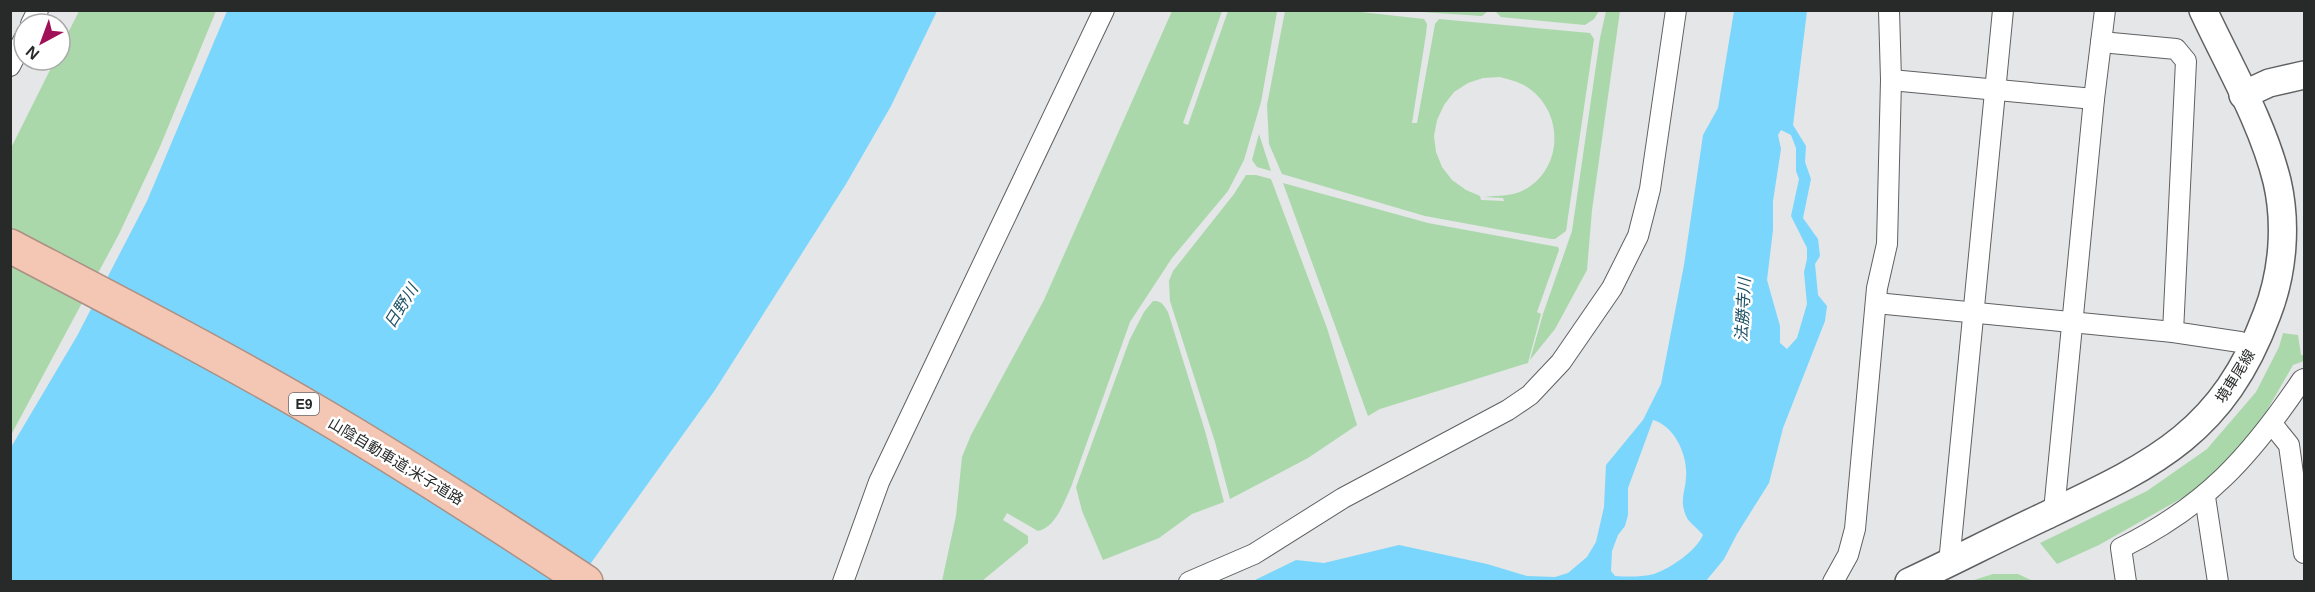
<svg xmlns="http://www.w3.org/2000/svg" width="2315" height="592" viewBox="0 0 2315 592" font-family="Helvetica,'Noto Sans JP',sans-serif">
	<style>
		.green { fill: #aad8ab; fill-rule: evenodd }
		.water { fill: #7ad6fc; fill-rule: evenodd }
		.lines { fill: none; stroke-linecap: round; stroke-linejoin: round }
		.street-casing { stroke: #5f6062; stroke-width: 22 }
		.secondary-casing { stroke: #5f6062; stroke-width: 30 }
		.highway-casing { stroke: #ad9084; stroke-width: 36 }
		.street { stroke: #fff; stroke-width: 20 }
		.secondary { stroke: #fff; stroke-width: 27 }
		.highway { stroke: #f4c7b5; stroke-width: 33 }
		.labels { text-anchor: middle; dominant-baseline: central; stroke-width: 5; stroke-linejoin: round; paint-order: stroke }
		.shield { fill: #fff; stroke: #686969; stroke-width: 1.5 }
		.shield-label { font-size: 14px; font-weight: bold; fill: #282929 }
		.street-label { font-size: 15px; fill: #282929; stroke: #fff }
		.water-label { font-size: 16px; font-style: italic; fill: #1f5367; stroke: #fff }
	</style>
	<rect width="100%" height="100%" fill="#e4e6e7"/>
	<g class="green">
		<path d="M 79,11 L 216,11 L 159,149 L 119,234 L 11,435 L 10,150 L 55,60 L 60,60 L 60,49 Z"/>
		<path d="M 1172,11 L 1222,11 L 1183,123 L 1188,125 L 1228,11 L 1276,10 L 1277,12 L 1261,102 L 1244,160 L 1228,191 L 1172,258 L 1130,322 L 1071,487 C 1064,502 1056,527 1038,531 L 1007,513 L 1003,520 L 1028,536 L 1028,543 L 982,581 L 942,581 L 956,516 L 962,457 L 971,435 L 1044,300 Z"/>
		<path d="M 1285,11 L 1352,11 L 1424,19 L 1427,24 L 1426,34 L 1412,123 L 1417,123 L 1435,24 L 1439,19 L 1590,33 L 1594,39 L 1566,231 L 1555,239 L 1551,239 L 1425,216 L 1282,174 L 1269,144 L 1267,105 ZM 1500,77 C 1510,80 1521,82 1530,89 C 1564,114 1563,169 1524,190 C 1511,197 1497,195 1484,197 L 1503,198 L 1504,201 L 1481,200 L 1480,196 L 1466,190 L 1452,180 L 1442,167 L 1436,152 L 1434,136 L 1437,120 L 1444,105 L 1454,92 L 1468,83 L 1483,78 Z"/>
		<path d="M 1405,11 L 1488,11 L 1482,16 Z"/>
		<path d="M 1495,11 L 1495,10 L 1599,11 L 1594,19 L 1585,25 L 1501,17 Z"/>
		<path d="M 1606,11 L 1620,11 L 1592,210 L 1587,270 L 1555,329 L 1530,360 L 1543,314 L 1572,231 L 1600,38 Z"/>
		<path d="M 1259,134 L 1271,171 L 1257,167 L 1252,160 Z"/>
		<path d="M 1246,175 L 1256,175 L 1271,179 L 1327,328 L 1357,425 L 1308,458 L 1230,499 L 1215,442 L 1170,301 L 1169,281 L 1173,271 L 1234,194 Z"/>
		<path d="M 1283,183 L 1428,223 L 1558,247 L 1559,250 L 1537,312 L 1541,314 L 1528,363 L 1380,409 L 1368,416 Z"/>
		<path d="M 1153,301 C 1162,300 1164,306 1168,312 L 1205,431 L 1224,502 L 1192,514 L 1159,538 L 1103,560 L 1082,511 L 1076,487 L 1130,339 L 1144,312 Z"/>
		<path d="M 2283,333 L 2298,335 L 2301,355 L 2304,355 L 2304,361 L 2293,365 L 2262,419 L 2244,442 L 2198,489 L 2099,545 L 2057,564 L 2040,543 L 2147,491 L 2207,449 L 2256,392 L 2279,347 Z"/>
		<path d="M 1993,574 L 2018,574 L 2033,581 L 1971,581 Z"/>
	</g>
	<g class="water">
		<path d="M 227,11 L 937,11 L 891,106 L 846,184 L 715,390 L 578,581 L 11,581 L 10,449 L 77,336 L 147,201 Z"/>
		<path d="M 1734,11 L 1807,11 L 1793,125 L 1806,146 L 1805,162 L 1811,179 L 1803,218 L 1818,239 L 1820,256 L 1815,264 L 1818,295 L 1827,306 L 1825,321 L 1783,428 L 1769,483 L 1737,534 L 1724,559 L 1706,581 L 1253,581 L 1296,560 L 1324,563 L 1399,545 L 1487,564 L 1527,576 L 1555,577 L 1568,573 L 1587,557 L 1596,542 L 1604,507 L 1606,465 L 1643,420 L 1661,384 L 1684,265 L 1703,135 L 1718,108 ZM 1781,130 L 1791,135 L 1796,148 L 1796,171 L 1799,179 L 1791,216 L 1807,248 L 1807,259 L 1804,272 L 1807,304 L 1797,338 L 1787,349 L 1780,343 L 1780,326 L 1767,280 L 1773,230 L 1773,201 L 1781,149 L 1778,135 ZM 1653,420 C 1675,426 1688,456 1686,477 C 1686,486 1682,495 1683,505 C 1686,523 1692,522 1703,535 C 1696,551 1671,568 1654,574 C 1643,577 1626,577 1615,576 L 1611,571 L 1612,551 L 1618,535 L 1625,526 L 1628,515 L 1628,488 Z"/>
	</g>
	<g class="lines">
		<g class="street-casing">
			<g id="street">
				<path d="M 31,24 L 38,10"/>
				<path d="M 2101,42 L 2176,49 L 2186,61 L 2173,332"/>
				<path d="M 10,66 L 24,39"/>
				<path d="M 1891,80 L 2094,99"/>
				<path d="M 1876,303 L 2173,332 L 2240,342 L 2254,347"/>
				<path d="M 2272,424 L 2289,445 L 2304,553"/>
				<path d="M 2205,497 L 2218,582"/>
				<path d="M 2054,511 L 2094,99 L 2105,10"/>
				<path d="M 1949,563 L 2003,10"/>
				<path d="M 843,582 L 879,482 L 1104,10"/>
				<path d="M 1189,582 L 1254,554 L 1343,498 L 1508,410 L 1530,395 L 1561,362 L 1612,288 L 1638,236 L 1650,189 L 1676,10"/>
				<path d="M 1833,582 L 1848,555 L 1855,529 L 1877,288 L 1887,244 L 1891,80 L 1889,10"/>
				<path d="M 2126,582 L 2121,548 C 2206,506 2250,457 2302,380 L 2304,379"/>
			</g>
		</g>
		<g class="secondary-casing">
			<g id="secondary">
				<path d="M 2243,95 L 2269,83 L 2304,75"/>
				<path d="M 1909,582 C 1954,561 1998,538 2043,517 C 2152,465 2222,435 2267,314 C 2283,273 2287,224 2277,181 C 2262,121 2229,66 2203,10"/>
			</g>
		</g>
		<g class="highway-casing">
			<path id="highway" d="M 10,246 C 111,299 212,351 310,408 C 404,463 495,522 586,582"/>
		</g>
		<use href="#street" class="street"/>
		<use href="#secondary" class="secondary"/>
		<use href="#highway" class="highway"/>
	</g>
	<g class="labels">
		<rect class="shield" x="289" y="393" width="30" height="22" rx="4.5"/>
		<g class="shield-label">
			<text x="304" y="404">E9</text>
		</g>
		<g class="street-label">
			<text transform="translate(2235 376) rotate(-58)">境車尾線</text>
			<text transform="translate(396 461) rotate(31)">山陰自動車道;米子道路</text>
		</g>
		<g class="water-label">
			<text transform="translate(401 306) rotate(-58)">日野川</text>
			<text transform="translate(1743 310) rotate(-87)">法勝寺川</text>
		</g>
	</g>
	<rect width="2315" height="592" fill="none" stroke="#282929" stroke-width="24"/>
	<g transform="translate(42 42) rotate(221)"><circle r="28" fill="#ffffff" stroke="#a9a9a9" stroke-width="1.5"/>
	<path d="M0-4.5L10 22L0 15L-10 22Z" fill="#a11157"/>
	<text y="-9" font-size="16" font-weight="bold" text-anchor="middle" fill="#282929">N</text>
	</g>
</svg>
